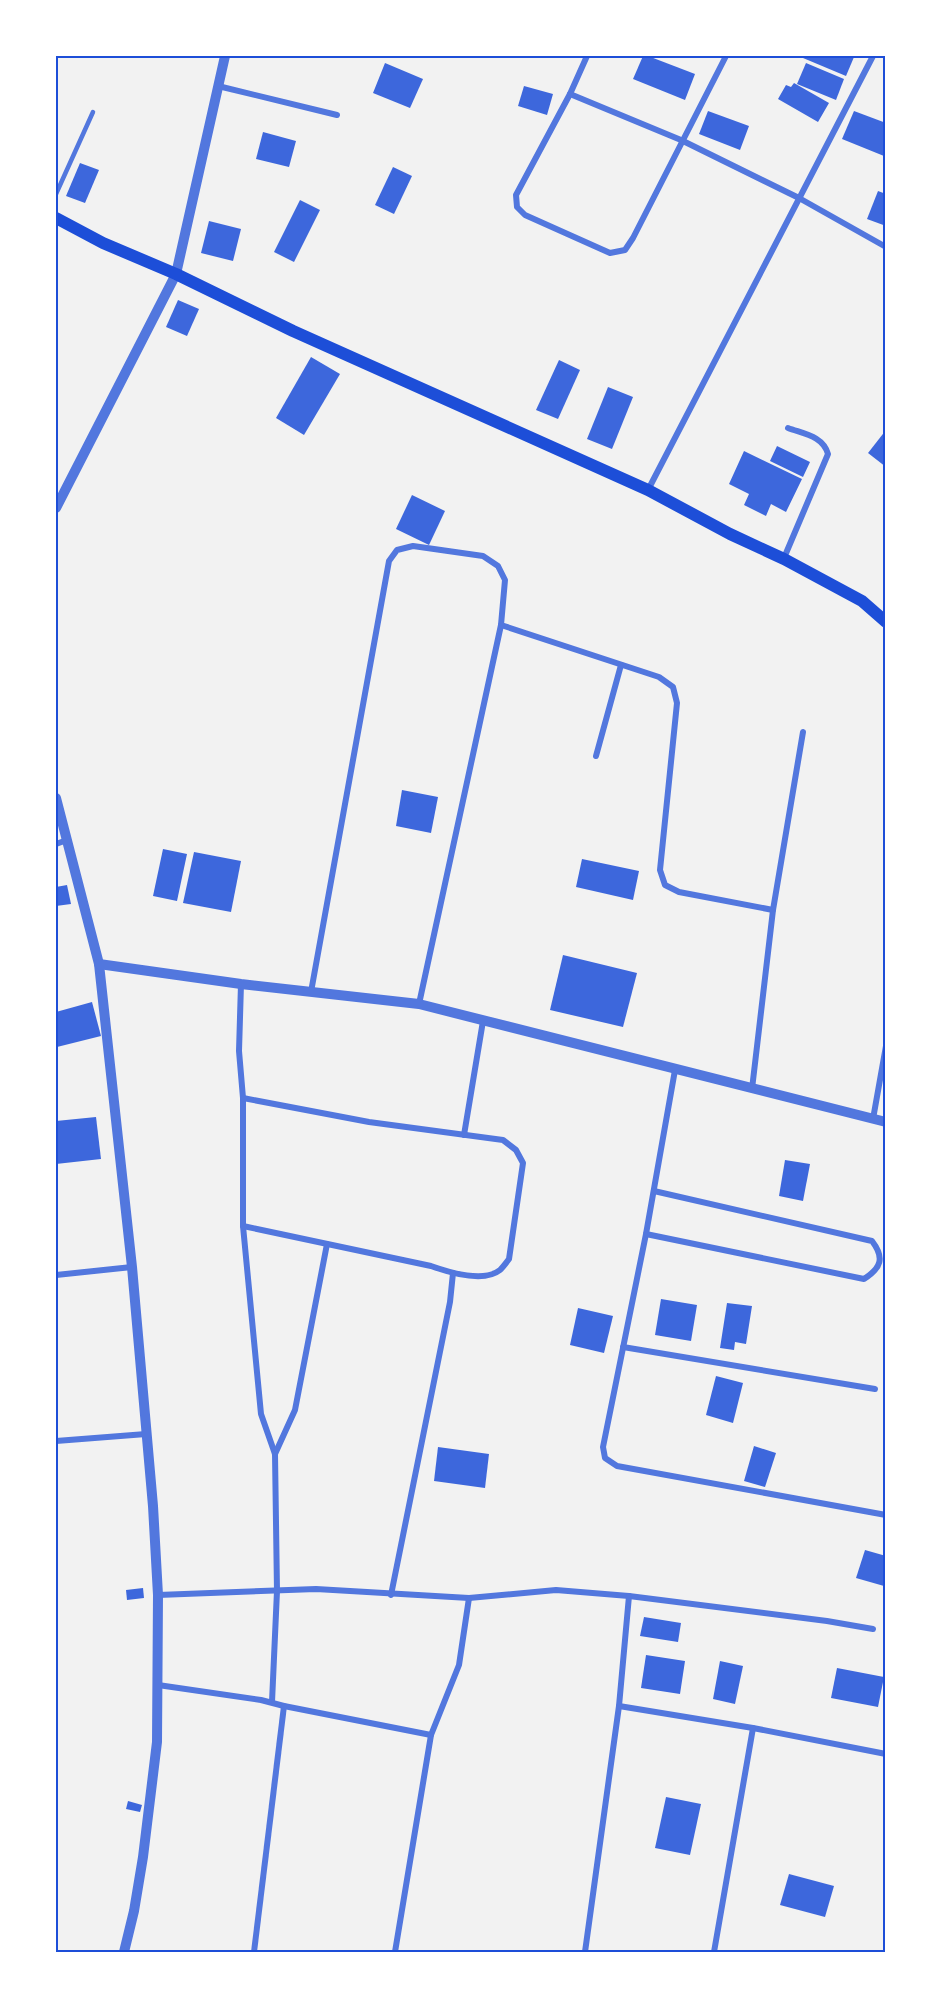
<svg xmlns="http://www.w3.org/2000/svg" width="941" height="2008" viewBox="0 0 941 2008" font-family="Helvetica,sans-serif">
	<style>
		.building { fill: #3d67dc }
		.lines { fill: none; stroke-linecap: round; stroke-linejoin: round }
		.service { stroke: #5277de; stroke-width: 4.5 }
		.minor { stroke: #5277de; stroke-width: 6 }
		.tertiary { stroke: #5277de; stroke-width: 10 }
		.secondary { stroke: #1d4ed8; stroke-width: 12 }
		.neatline { fill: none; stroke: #1d4ed8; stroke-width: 2 }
	</style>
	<rect width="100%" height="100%" fill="#f2f2f2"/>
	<g class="building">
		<path d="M 643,56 L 648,56 L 695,74 L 685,100 L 633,79 Z"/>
		<path d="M 804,56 L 849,56 L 854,57 L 846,76 L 803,58 Z"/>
		<path d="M 385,63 L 423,79 L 410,108 L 373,93 Z"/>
		<path d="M 806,63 L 844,79 L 836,100 L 797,84 Z"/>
		<path d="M 794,83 L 829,103 L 818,122 L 778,99 L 786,85 L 791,87 Z"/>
		<path d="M 524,86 L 553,94 L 547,115 L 518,106 Z"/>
		<path d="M 708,111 L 749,126 L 740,150 L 699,134 Z"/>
		<path d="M 854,111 L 886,123 L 884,156 L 842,139 Z"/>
		<path d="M 263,132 L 296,141 L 289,167 L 256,159 Z"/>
		<path d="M 80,163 L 99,170 L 85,203 L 66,196 Z"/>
		<path d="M 393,167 L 412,176 L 394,214 L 375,205 Z"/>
		<path d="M 878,191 L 886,194 L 886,226 L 867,219 Z"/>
		<path d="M 300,200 L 320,210 L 294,262 L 274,252 Z"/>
		<path d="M 209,221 L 241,229 L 233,261 L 201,253 Z"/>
		<path d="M 178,300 L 199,309 L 187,336 L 166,327 Z"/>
		<path d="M 311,357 L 340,374 L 304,435 L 276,418 Z"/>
		<path d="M 559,360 L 580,370 L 558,419 L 536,410 Z"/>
		<path d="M 608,387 L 633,397 L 612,449 L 587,439 Z"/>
		<path d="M 886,430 L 886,467 L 868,453 Z"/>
		<path d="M 777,446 L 810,462 L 803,477 L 770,461 Z"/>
		<path d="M 744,451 L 802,479 L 786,512 L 771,504 L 766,516 L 744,505 L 749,494 L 729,484 Z"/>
		<path d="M 412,495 L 445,511 L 429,545 L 396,529 Z"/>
		<path d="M 402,790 L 438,797 L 431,833 L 396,826 Z"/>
		<path d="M 163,849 L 187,854 L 177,901 L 153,896 Z"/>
		<path d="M 194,852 L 241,861 L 231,912 L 183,903 Z"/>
		<path d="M 582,859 L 639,871 L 633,900 L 576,887 Z"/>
		<path d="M 67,885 L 71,904 L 56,906 L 56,887 Z"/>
		<path d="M 563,955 L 637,973 L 623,1027 L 550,1010 Z"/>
		<path d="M 92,1002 L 101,1036 L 57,1047 L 56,1012 Z"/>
		<path d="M 96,1117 L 101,1159 L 56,1164 L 56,1121 Z"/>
		<path d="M 785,1160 L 810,1164 L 803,1201 L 779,1196 Z"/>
		<path d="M 661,1299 L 697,1305 L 691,1341 L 655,1335 Z"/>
		<path d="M 727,1303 L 752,1306 L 746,1344 L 735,1342 L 734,1350 L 720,1348 Z"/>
		<path d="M 578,1308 L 613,1316 L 604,1353 L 570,1345 Z"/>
		<path d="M 716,1376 L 743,1383 L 733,1423 L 706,1415 Z"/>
		<path d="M 754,1446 L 776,1453 L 765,1487 L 744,1481 Z"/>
		<path d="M 438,1447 L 489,1454 L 485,1488 L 434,1481 Z"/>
		<path d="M 865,1550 L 886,1556 L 884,1586 L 856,1578 Z"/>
		<path d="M 143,1588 L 144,1598 L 127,1600 L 126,1590 Z"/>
		<path d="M 644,1617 L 681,1623 L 678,1642 L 640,1636 Z"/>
		<path d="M 646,1655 L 685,1661 L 680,1694 L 641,1688 Z"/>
		<path d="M 720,1661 L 743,1666 L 735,1704 L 713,1699 Z"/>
		<path d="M 837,1668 L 884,1677 L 878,1707 L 831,1698 Z"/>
		<path d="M 666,1797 L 701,1804 L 690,1855 L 655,1848 Z"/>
		<path d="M 128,1801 L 142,1805 L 140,1812 L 126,1809 Z"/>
		<path d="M 789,1874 L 834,1886 L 825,1917 L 780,1905 Z"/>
	</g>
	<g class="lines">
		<path class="service" d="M 56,194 L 93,112"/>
		<g class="minor">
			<path d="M 587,56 L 570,94 L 516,195 L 517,207 L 525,215 L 610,253 L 625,250 L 633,238 L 726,56"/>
			<path d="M 218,86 L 337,115"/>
			<path d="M 570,94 L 681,140 L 799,198 L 886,247"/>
			<path d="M 648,490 L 873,56"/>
			<path d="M 784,558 L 828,454 C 823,436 804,434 788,428"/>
			<path d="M 501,625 L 659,677 L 673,687 L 677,703 L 660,870 L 665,885 L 679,892 L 773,910"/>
			<path d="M 596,756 L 621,665"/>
			<path d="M 56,844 L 67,840"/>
			<path d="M 241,984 L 239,1051 L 243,1098 L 243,1226 L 261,1414 L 275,1454 L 277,1591 L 272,1702"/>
			<path d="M 311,992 L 389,561 L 397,550 L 413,546 L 483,556 L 498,566 L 505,580 L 501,625 L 419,1004"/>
			<path d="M 675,1070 L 646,1234 L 603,1447 L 605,1458 L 617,1466 L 886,1515"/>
			<path d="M 752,1089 L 773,910 L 803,732"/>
			<path d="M 243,1098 L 369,1122 L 503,1140 L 516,1150 L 523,1163 L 509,1259 C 506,1263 503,1267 500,1270 C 484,1283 448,1272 431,1266 L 243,1226"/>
			<path d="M 873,1119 L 886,1046"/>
			<path d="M 464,1135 L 483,1021"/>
			<path d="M 646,1234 L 864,1279 C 881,1268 885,1258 872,1241 L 654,1191"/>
			<path d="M 56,1275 L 132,1267"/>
			<path d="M 623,1347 L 875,1389"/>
			<path d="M 56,1441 L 146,1434"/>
			<path d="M 275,1454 L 295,1410 L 327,1244"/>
			<path d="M 158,1595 L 316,1589 L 469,1598 L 556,1590 L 629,1596 L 827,1621 L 873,1629"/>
			<path d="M 391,1595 L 450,1302 L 453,1273"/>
			<path d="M 158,1685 L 261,1700 L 284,1706 L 431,1735"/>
			<path d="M 619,1706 L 753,1728 L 886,1754"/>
			<path d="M 254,1952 L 284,1706"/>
			<path d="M 395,1952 L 431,1735 L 459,1665 L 469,1598"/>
			<path d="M 585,1952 L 619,1706 L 629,1596"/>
			<path d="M 714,1952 L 753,1728"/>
		</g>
		<g class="tertiary">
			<path d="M 56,508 L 176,274 L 225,56"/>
			<path d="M 56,798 L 99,964 L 132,1267 L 153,1506 L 158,1595 L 157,1742 L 143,1857 L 134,1911 L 124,1952"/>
			<path d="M 99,964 L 241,984 L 419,1004 L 886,1122"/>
		</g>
		<path class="secondary" d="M 56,218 L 103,243 L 176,274 L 293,331 L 648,490 L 730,534 L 784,559 L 862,601 L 886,622"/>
	</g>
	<rect width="941" height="2008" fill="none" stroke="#ffffff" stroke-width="114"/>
	<rect x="57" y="57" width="827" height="1894" class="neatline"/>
</svg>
